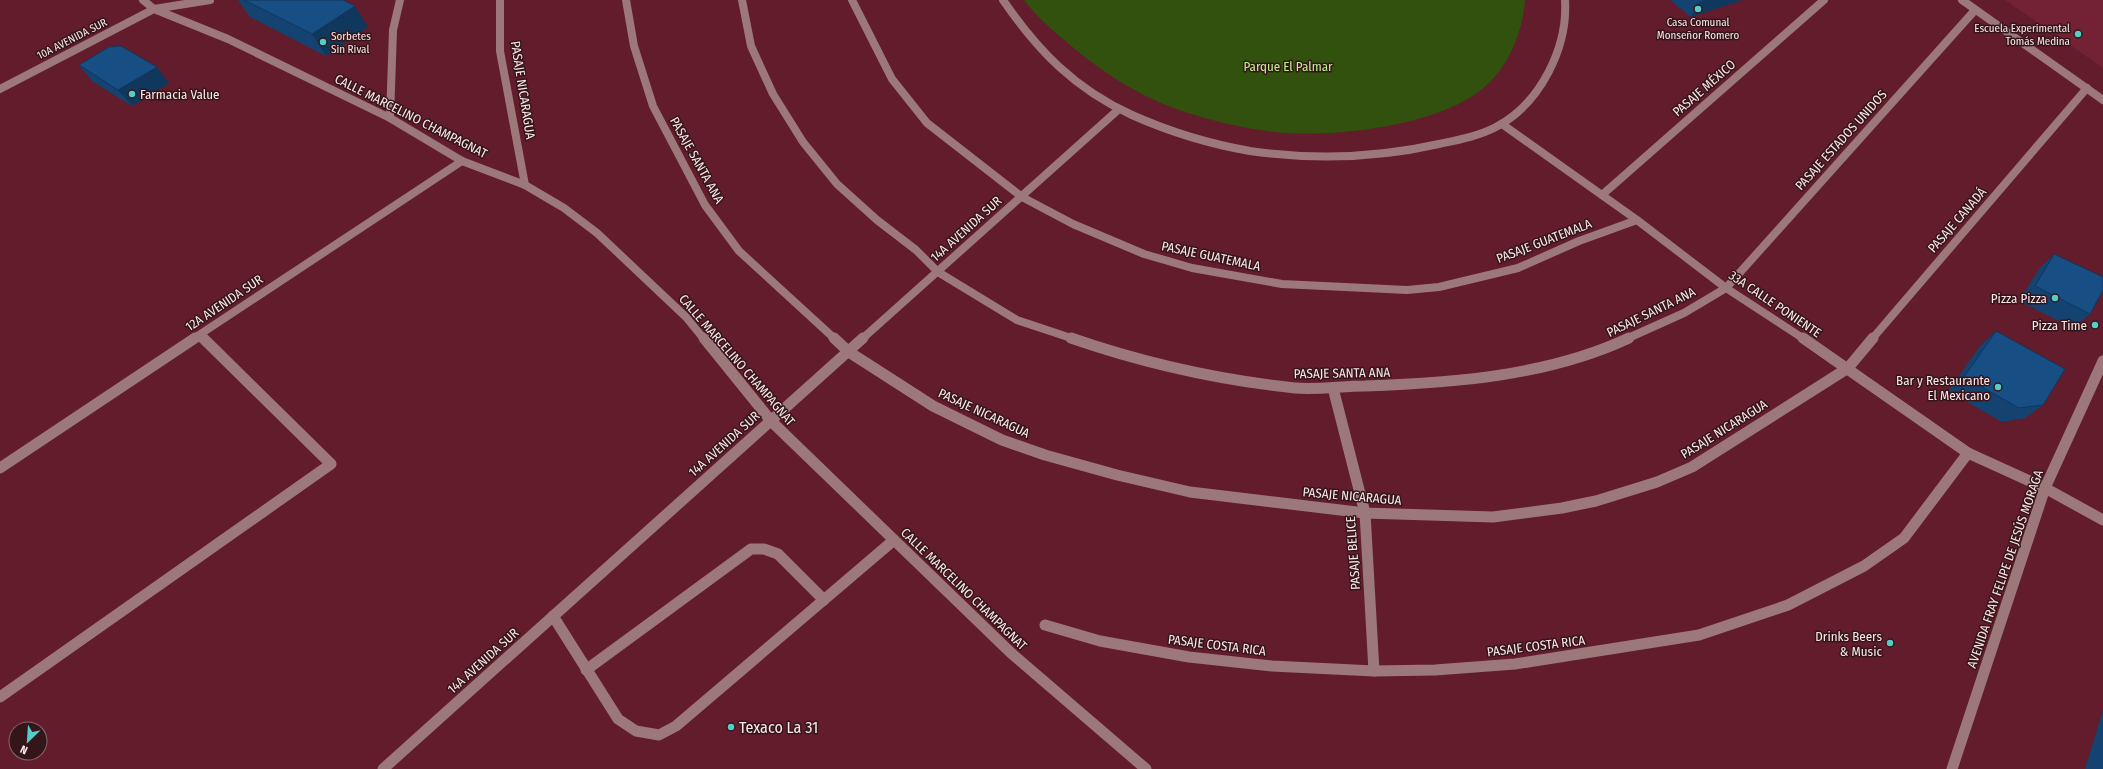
<svg xmlns="http://www.w3.org/2000/svg" width="2103" height="769" viewBox="0 0 2103 769" font-family="'Fira Sans Condensed',sans-serif">
	<style>
		.built { fill: #722233 }
		.green { fill: #32510e }
		.lines { fill: none; stroke-linecap: round; stroke-linejoin: round }
		.minor-far1 { stroke: #9c787b; stroke-width: 8 }
		.minor { stroke: #9c787b; stroke-width: 11 }
		.wall { fill: #144372 }
		.shaded-wall { fill: #10375c }
		.building { fill: #174e84; stroke: #10375c }
		.poi-dot { fill: #54cdc9; stroke: #34151a; stroke-width: 1.5 }
		.labels { text-anchor: middle; dominant-baseline: central; stroke-width: 3; stroke-linejoin: round; paint-order: stroke }
		.far-poi-label { font-size: 11px; fill: #fae8e9; stroke: #34151a }
		.far-street-label { font-size: 11px; fill: #fae8e9; stroke: #34151a }
		.park-label { font-size: 13px; fill: #bdf190; stroke: #34151a }
		.street-label { font-size: 13px; fill: #fae8e9; stroke: #34151a }
		.poi-label { font-size: 13px; fill: #fae8e9; stroke: #34151a; text-anchor: end }
		.near-poi-label { font-size: 16px; fill: #fae8e9; stroke: #34151a; text-anchor: start }
	</style>
	<rect width="100%" height="100%" fill="#631c2b"/>
	<path class="built" d="M 2005,0 L 2103,0 L 2103,68 Z"/>
	<path class="green" d="M 1024,0 L 1525,0 C 1523,33 1507,70 1481,90 C 1434,127 1332,138 1274,132 C 1241,128 1208,120 1176,109 C 1133,93 1097,69 1063,39 C 1049,27 1035,15 1024,0 Z"/>
	<g class="lines">
		<g class="minor-far1">
			<path d="M 143,0 L 154,9 L 228,39 L 390,118 L 462,161 L 525,185 L 564,208 L 597,233 L 686,317 L 704,339"/>
			<path d="M 500,0 L 500,51 L 525,185"/>
			<path d="M 626,0 L 634,46 L 653,106 L 705,205 L 739,251 L 835,339"/>
			<path d="M 742,0 L 751,46 L 773,94 L 803,142 L 837,184 L 877,220 L 916,250 L 938,272 L 1017,320 L 1074,339"/>
			<path d="M 852,0 L 892,79 L 927,123 L 1022,197 L 1073,224 L 1144,254 L 1192,268 L 1282,284 L 1407,290 L 1439,287 L 1518,268 L 1579,241 L 1637,220"/>
			<path d="M 1003,0 C 1038,51 1075,89 1132,115 C 1170,132 1210,144 1250,151 C 1313,160 1377,158 1439,144 C 1458,140 1479,136 1496,127 C 1540,104 1568,48 1565,0"/>
			<path d="M 1962,0 L 2103,100"/>
			<path d="M 0,89 L 154,9 L 210,0"/>
			<path d="M 390,118 L 393,30 L 400,0"/>
			<path d="M 1502,124 L 1637,220 L 1726,288 L 1804,339"/>
			<path d="M 1602,195 L 1824,0"/>
			<path d="M 200,335 L 204,339"/>
			<path d="M 193,339 L 462,161"/>
			<path d="M 862,339 L 1119,109"/>
			<path d="M 1626,339 L 1684,313 L 1726,288 L 1975,10"/>
			<path d="M 1872,339 L 2087,88"/>
		</g>
		<g class="minor">
			<path d="M 704,338 L 771,421 L 1010,652 L 1146,769"/>
			<path d="M 834,338 L 849,352 L 933,406 L 1002,440 L 1045,455 L 1117,475 L 1190,492 L 1365,513 L 1493,517 L 1562,508 L 1596,501 L 1657,482 L 1692,467 L 1848,368 L 1873,338"/>
			<path d="M 1071,338 C 1143,363 1220,380 1295,388 C 1318,390 1342,386 1365,386 C 1453,383 1548,376 1629,338"/>
			<path d="M 1803,338 L 1968,453 L 2045,488 L 2103,520"/>
			<path d="M 1333,388 L 1365,513 L 1374,671"/>
			<path d="M 0,468 L 195,338"/>
			<path d="M 553,616 L 618,719 L 636,731 L 659,735 L 676,726 L 894,540"/>
			<path d="M 1045,625 L 1100,641 L 1189,657 L 1272,666 L 1374,671 L 1435,670 L 1515,664 L 1699,635 L 1788,605 L 1864,566 L 1904,538 L 1968,453"/>
			<path d="M 586,670 L 751,549 L 764,549 L 778,554 L 824,600"/>
			<path d="M 0,697 L 331,464 L 203,338"/>
			<path d="M 383,769 L 863,338"/>
			<path d="M 1952,769 L 2045,488 L 2103,361"/>
		</g>
	</g>
	<g class="wall">
		<path d="M 238,0 L 343,0 L 368,27 L 326,56 L 250,17 Z"/>
		<path d="M 1670,0 L 1742,0 L 1691,17 Z"/>
		<path d="M 79,65 L 169,83 L 132,106 L 92,81 Z"/>
		<path d="M 2054,254 L 2090,314 L 2073,328 L 2019,301 L 2039,269 Z"/>
		<path d="M 1996,331 L 2043,405 L 2025,418 L 2002,422 L 1948,391 L 1980,346 Z"/>
		<path d="M 2103,710 L 2103,769 L 2085,769 Z"/>
	</g>
	<g class="shaded-wall">
		<path d="M 1704,0 L 1742,0 L 1691,17 L 1700,2 Z"/>
		<path d="M 355,6 L 368,27 L 326,56 L 312,34 Z"/>
		<path d="M 157,67 L 169,83 L 132,106 L 118,90 Z"/>
	</g>
	<g class="building">
		<path d="M 244,0 L 343,0 L 355,6 L 312,34 Z"/>
		<path d="M 121,46 L 157,67 L 118,90 L 79,65 L 109,47 Z"/>
		<path d="M 2054,254 L 2103,277 L 2103,290 L 2090,314 L 2035,286 Z"/>
		<path d="M 1996,331 L 2065,369 L 2043,405 L 2019,408 L 1964,377 Z"/>
	</g>
	<g class="poi-dot">
		<circle cx="1698" cy="9" r="4"/>
		<circle cx="2078" cy="34" r="4"/>
		<circle cx="323" cy="42" r="4"/>
		<circle cx="132" cy="94" r="4"/>
		<circle cx="2055" cy="298" r="4"/>
		<circle cx="2095" cy="325" r="4"/>
		<circle cx="1998" cy="387" r="4"/>
		<circle cx="1890" cy="643" r="4"/>
		<circle cx="731" cy="727" r="4"/>
	</g>
	<g class="labels">
		<g class="far-poi-label">
			<text x="1698" y="22">Casa Comunal<tspan x="1698" dy="13">Monseñor Romero</tspan></text>
			<text x="2070" y="28" text-anchor="end">Escuela Experimental<tspan x="2070" dy="13">Tomás Medina</tspan></text>
			<text x="331" y="36" text-anchor="start">Sorbetes<tspan x="331" dy="13">Sin Rival</tspan></text>
		</g>
		<g class="far-street-label">
			<text transform="translate(72 39) rotate(-27)">10A AVENIDA SUR</text>
		</g>
		<g class="park-label">
			<text x="1288" y="66">Parque El Palmar</text>
		</g>
		<g class="street-label">
			<text transform="translate(1704 88) rotate(-41)">PASAJE MÉXICO</text>
			<text transform="translate(523 90) rotate(81)">PASAJE NICARAGUA</text>
			<text transform="translate(411 116) rotate(27)">CALLE MARCELINO CHAMPAGNAT</text>
			<text transform="translate(1841 140) rotate(-48)">PASAJE ESTADOS UNIDOS</text>
			<text transform="translate(697 160) rotate(61)">PASAJE SANTA ANA</text>
			<text transform="translate(1957 220) rotate(-49)">PASAJE CANADÁ</text>
			<text transform="translate(966 229) rotate(-42)">14A AVENIDA SUR</text>
			<text transform="translate(1544 241) rotate(-21)">PASAJE GUATEMALA</text>
			<text transform="translate(1211 256) rotate(12)">PASAJE GUATEMALA</text>
			<text transform="translate(224 303) rotate(-34)">12A AVENIDA SUR</text>
			<text transform="translate(1775 304) rotate(34)">33A CALLE PONIENTE</text>
			<text transform="translate(1651 312) rotate(-26)">PASAJE SANTA ANA</text>
			<text transform="translate(737 360) rotate(49)">CALLE MARCELINO CHAMPAGNAT</text>
			<text transform="translate(1342 373) rotate(-1)">PASAJE SANTA ANA</text>
			<text transform="translate(984 413) rotate(25)">PASAJE NICARAGUA</text>
			<text transform="translate(1724 429) rotate(-32)">PASAJE NICARAGUA</text>
			<text transform="translate(724 444) rotate(-42)">14A AVENIDA SUR</text>
			<text transform="translate(1352 496) rotate(5)">PASAJE NICARAGUA</text>
			<text transform="translate(1353 553) rotate(-94)">PASAJE BELICE</text>
			<text transform="translate(2005 569) rotate(-71)">AVENIDA FRAY FELIPE DE JESÚS MORAGA</text>
			<text transform="translate(964 589) rotate(44)">CALLE MARCELINO CHAMPAGNAT</text>
			<text transform="translate(1217 645) rotate(7)">PASAJE COSTA RICA</text>
			<text transform="translate(1536 646) rotate(-7)">PASAJE COSTA RICA</text>
			<text transform="translate(483 661) rotate(-42)">14A AVENIDA SUR</text>
		</g>
		<g class="poi-label">
			<text x="140" y="94" text-anchor="start">Farmacia Value</text>
			<text x="2047" y="298">Pizza Pizza</text>
			<text x="2087" y="325">Pizza Time</text>
			<text x="1990" y="380">Bar y Restaurante<tspan x="1990" dy="15">El Mexicano</tspan></text>
			<text x="1882" y="636">Drinks Beers<tspan x="1882" dy="15">&amp; Music</tspan></text>
		</g>
		<g class="near-poi-label">
			<text x="739" y="727">Texaco La 31</text>
		</g>
	</g>
	<g transform="translate(28 741) rotate(205)"><circle r="19" fill="#34151a" stroke="#83696d"/>
	<path d="M0-3L7 15L0 10L-7 15Z" fill="#54cdc9"/>
	<text y="-6" font-size="11" font-weight="bold" text-anchor="middle" fill="#fae8e9">N</text>
	</g>
</svg>
